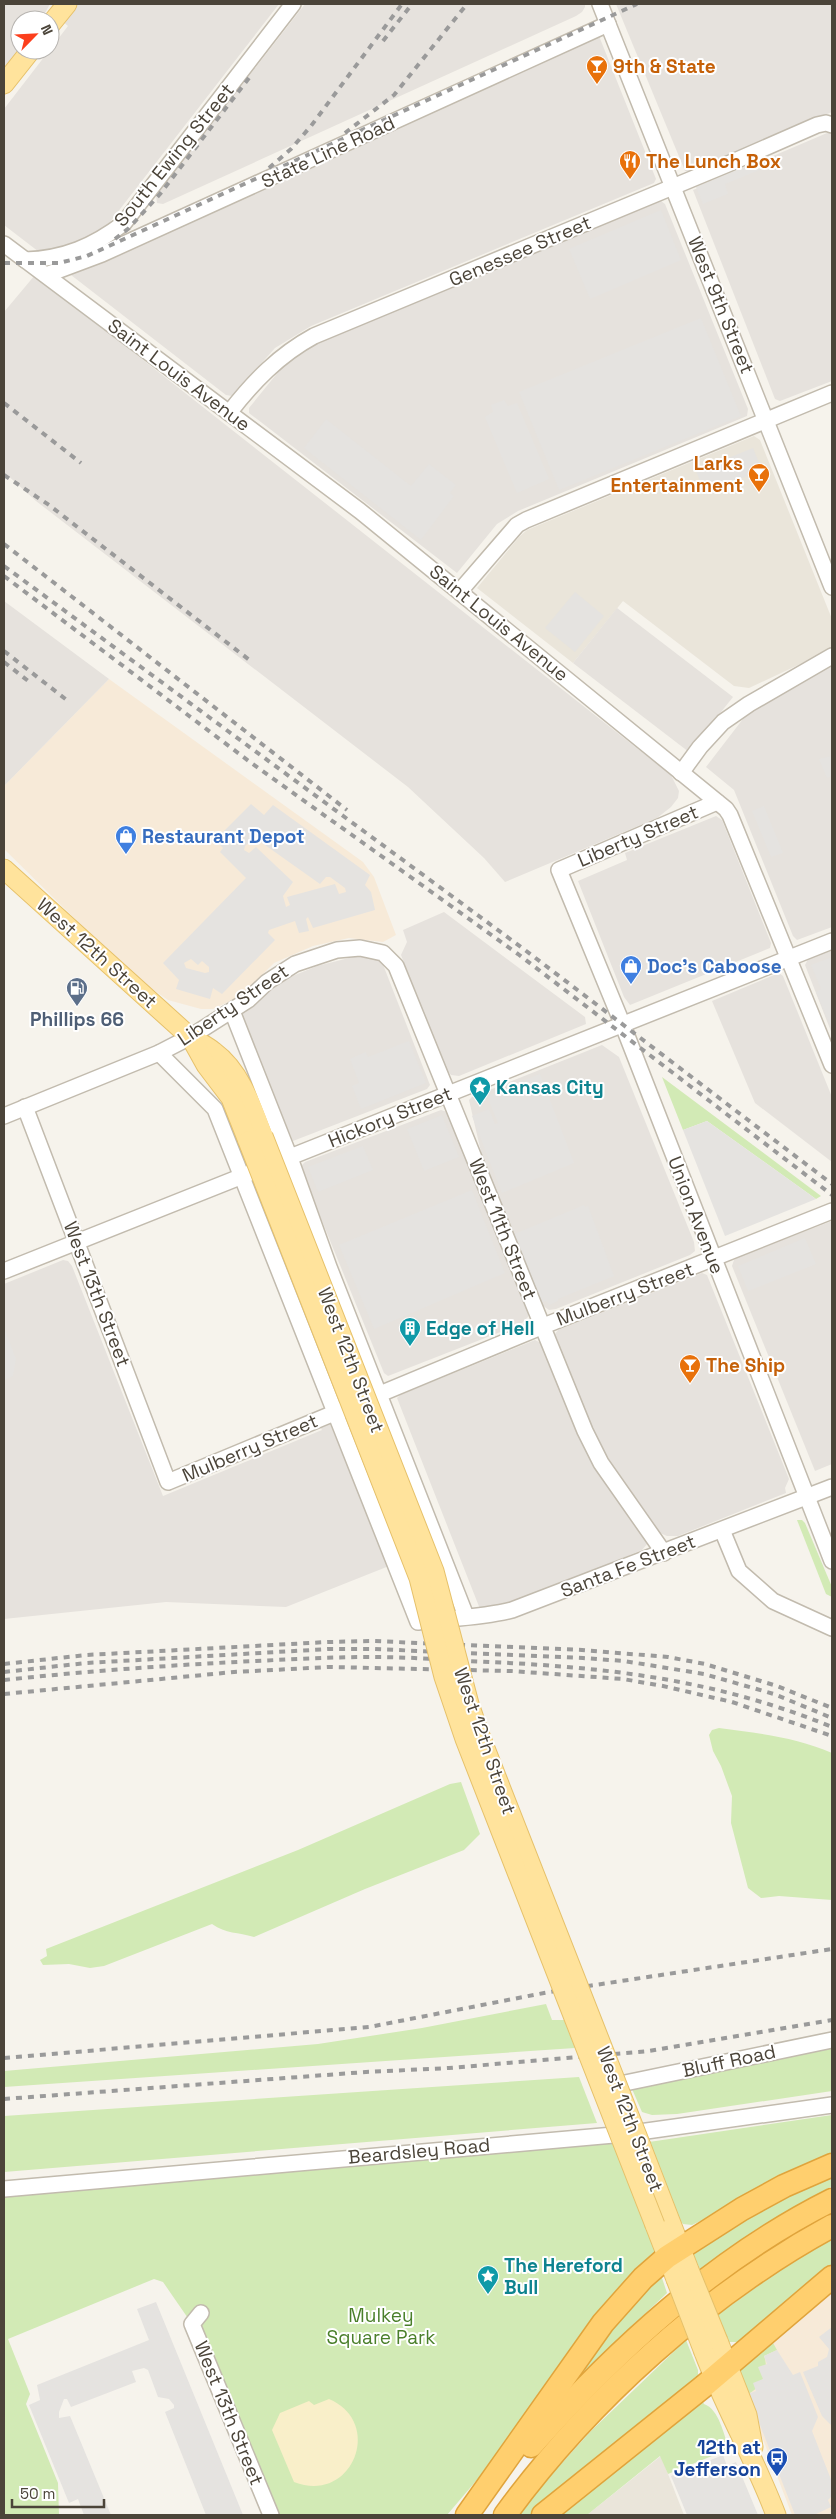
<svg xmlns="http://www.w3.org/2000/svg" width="836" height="2519" viewBox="0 0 836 2519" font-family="'Space Grotesk',sans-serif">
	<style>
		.residential { fill: #eae5da }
		.commercial { fill: #f7ead8 }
		.industrial { fill: #e6e2dd }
		.green { fill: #d2eab5 }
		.sand { fill: #f9efc9 }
		.parking { fill: #e5e3e0; fill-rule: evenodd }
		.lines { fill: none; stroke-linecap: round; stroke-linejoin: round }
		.minor-casing { stroke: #c2bbae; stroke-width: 18 }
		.major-casing { stroke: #e6c16a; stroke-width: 21 }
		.highway-casing { stroke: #e0a43c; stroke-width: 25 }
		.minor { stroke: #fff; stroke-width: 15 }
		.major { stroke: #ffe39c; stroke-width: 19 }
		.highway { stroke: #ffcf6e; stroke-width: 22 }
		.rail { stroke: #9a9a9a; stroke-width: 4; stroke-dasharray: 6 6; stroke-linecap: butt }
		.major-bridge-casing { stroke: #e6c16a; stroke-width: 21; stroke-linecap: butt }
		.major-bridge { stroke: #ffe39c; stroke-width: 19 }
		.labels { text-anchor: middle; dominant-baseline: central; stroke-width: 4; stroke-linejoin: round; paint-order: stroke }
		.food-label { font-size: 19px; font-weight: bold; fill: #c56008; stroke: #fff; text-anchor: start }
		.street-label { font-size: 19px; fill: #4b4439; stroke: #fff }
		.shop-label { font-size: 19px; font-weight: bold; fill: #366cbe; stroke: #fff; text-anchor: start }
		.service-label { font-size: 19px; font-weight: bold; fill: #4e5e75; stroke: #fff }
		.culture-label { font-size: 19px; font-weight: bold; fill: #0d838f; stroke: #fff; text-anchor: start }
		.park-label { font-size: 19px; fill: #4a7f2a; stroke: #fff }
		.transit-label { font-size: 19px; font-weight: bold; fill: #164399; stroke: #fff; text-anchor: end }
	</style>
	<rect width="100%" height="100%" fill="#f6f3ec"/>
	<g class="residential">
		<path d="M 754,436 L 760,440 L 832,619 L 832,649 L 749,688 L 734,686 L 623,601 L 573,663 L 477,588 L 519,537 L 527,530 Z"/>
		<path d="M 661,2456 L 684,2515 L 587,2515 Z"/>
	</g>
	<g class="commercial">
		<path d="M 109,679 L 363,862 L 374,877 L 396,935 L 383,942 L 349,938 L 313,946 L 274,963 L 241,996 L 213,1009 L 201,1009 L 168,1000 L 132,975 L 4,849 L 4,786 Z"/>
		<path d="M 832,2292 L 832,2515 L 792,2515 L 746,2395 L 772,2341 Z"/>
	</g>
	<g class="industrial">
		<path d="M 4,4 L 50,4 L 41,20 L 20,20 L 20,48 L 4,70 Z"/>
		<path d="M 76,4 L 279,4 L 103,231 L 97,235 L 43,255 L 4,225 L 4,109 L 68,26 L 62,21 Z"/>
		<path d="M 305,4 L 585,4 L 585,7 L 582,12 L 576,16 L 163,204 L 157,203 L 156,195 Z"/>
		<path d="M 616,4 L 832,4 L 832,112 L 690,171 L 685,171 Z"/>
		<path d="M 599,36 L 656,179 L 654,183 L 311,326 L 275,348 L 232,396 L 226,395 L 71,275 Z"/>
		<path d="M 827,133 L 832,133 L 832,381 L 780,401 L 775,399 L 693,190 Z"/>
		<path d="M 661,201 L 665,204 L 748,409 L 747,416 L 518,511 L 497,524 L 457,573 L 249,413 L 249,408 L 288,360 L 318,342 Z"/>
		<path d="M 35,275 L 671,775 L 679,791 L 678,798 L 671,807 L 657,818 L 505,882 L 484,858 L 408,787 L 36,501 L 4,472 L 4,312 Z"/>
		<path d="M 4,601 L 109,679 L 4,786 Z"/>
		<path d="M 617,608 L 733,697 L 689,752 L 573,663 Z"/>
		<path d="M 832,661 L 832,927 L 797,940 L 793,936 L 734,790 L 706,767 L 746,715 Z"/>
		<path d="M 716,816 L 722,820 L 771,943 L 770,948 L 630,1005 L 624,997 L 578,881 L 627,860 L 625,853 Z"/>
		<path d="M 444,912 L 585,1017 L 586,1024 L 459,1076 L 451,1075 L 446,1069 L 401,955 L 407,942 L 403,930 Z"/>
		<path d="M 832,950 L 832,1034 L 805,965 L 808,959 Z"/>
		<path d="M 353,957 L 376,957 L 382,962 L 430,1085 L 427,1089 L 293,1141 L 239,1016 L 283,980 L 317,966 Z"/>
		<path d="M 779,973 L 783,976 L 832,1097 L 832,1162 L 755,1103 L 712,1001 Z"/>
		<path d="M 602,1045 L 619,1057 L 694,1242 L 695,1251 L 690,1255 L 556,1309 L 549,1310 L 542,1305 L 484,1165 L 469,1100 L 472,1097 Z"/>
		<path d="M 441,1110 L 447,1112 L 528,1311 L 528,1317 L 521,1324 L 388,1376 L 384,1373 L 300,1167 L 305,1162 Z"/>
		<path d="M 832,1221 L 832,1464 L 815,1471 L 732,1266 L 734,1260 L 740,1256 Z"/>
		<path d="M 63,1260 L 68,1261 L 72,1266 L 163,1496 L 322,1430 L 320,1427 L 330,1424 L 389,1566 L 286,1607 L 166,1602 L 4,1619 L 4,1284 Z"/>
		<path d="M 702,1273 L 707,1275 L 789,1479 L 785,1488 L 786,1493 L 678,1536 L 667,1536 L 660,1533 L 601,1447 L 587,1418 L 555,1334 L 558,1330 Z"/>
		<path d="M 535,1340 L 541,1343 L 572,1416 L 648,1543 L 642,1550 L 520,1600 L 492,1609 L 480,1609 L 397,1398 L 400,1395 Z"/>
	</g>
	<g class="green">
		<path d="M 662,1077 L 821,1196 L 816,1199 L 707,1121 L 683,1130 Z"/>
		<path d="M 797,1520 L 802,1520 L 805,1523 L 832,1587 L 832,1597 L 826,1594 Z"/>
		<path d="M 719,1728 C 757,1733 796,1737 832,1753 L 832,1900 L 779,1896 L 761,1898 L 748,1888 L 731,1823 L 732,1796 L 721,1766 L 713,1751 L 709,1735 L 712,1730 Z"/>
		<path d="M 461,1782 L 480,1834 L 464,1850 L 365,1889 L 254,1937 C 238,1932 226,1934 212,1924 L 104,1966 L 90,1968 L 69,1964 L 43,1965 L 40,1960 L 47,1956 L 46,1949 L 298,1850 L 450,1784 Z"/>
		<path d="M 546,2004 L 552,2020 L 564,2020 L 575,2048 L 4,2087 L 4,2071 L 318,2044 L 422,2028 Z"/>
		<path d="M 832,2048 L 832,2091 L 677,2114 L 652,2115 L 642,2112 L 632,2089 Z"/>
		<path d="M 579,2077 L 597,2123 L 4,2172 L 4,2116 Z"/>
		<path d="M 832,2115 L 832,2158 L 692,2225 L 683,2224 L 679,2219 L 649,2142 Z"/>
		<path d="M 619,2130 L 667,2257 L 447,2515 L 271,2515 L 192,2324 L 163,2282 L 154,2279 L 8,2339 L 30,2394 L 26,2404 L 58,2483 L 59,2515 L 4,2515 L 4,2188 Z"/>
		<path d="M 832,2175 L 832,2186 L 757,2229 L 701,2271 L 692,2254 L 726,2225 Z"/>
		<path d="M 832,2238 L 832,2269 L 742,2342 L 728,2342 L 716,2316 L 773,2275 Z"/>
		<path d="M 661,2275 L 667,2293 L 615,2342 L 541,2421 L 598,2340 Z"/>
		<path d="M 686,2340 L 698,2370 L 698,2380 L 534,2515 L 519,2515 L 541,2486 L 591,2431 Z"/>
		<path d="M 772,2341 L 777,2350 L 764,2356 C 770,2371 761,2389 746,2395 L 740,2368 Z"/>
		<path d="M 702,2400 L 704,2404 C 719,2409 724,2435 729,2449 L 668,2474 L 660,2456 L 587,2515 L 551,2515 Z"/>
	</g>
	<path class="sand" d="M 329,2399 C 385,2423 352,2505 294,2482 L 272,2430 L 280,2413 L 309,2401 L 314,2405 Z"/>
	<g class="parking">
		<path d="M 759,161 L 762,169 L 725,184 L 728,194 L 703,204 L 696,187 Z"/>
		<path d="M 661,210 L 681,260 L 590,299 L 569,249 Z"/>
		<path d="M 701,318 L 741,416 L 559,490 L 519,392 Z"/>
		<path d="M 504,400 L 508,406 L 517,403 L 549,479 L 517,493 L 485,417 L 493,412 L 491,405 Z"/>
		<path d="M 326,419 L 411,486 L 429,464 L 456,485 L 450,493 L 454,496 L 421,540 L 304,448 Z"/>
		<path d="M 753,448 L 762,470 L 705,493 L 696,471 Z"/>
		<path d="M 575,592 L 604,616 L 575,652 L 545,628 Z"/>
		<path d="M 832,756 L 832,776 L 827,778 L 819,759 Z"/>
		<path d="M 251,804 L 264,815 L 273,805 L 370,875 L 365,885 L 371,892 L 375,910 L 313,928 L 308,917 L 306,919 L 309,931 L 299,933 L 295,921 L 269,930 L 268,933 L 275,940 L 222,994 L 213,988 L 210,999 L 176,989 L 179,980 L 163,963 L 246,878 L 220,852 L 223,848 L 215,840 ZM 263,830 L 264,832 L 258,840 L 320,884 L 326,877 L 330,877 L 345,888 L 346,892 L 339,894 L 335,884 L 287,897 L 290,905 L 286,907 L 283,896 L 293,882 L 256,847 L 249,853 L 244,850 L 245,846 ZM 191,959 L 198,965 L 202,961 L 209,967 L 209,972 L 205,973 L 186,968 L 184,963 Z"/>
		<path d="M 764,806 L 783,853 L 771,857 L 752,811 Z"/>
		<path d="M 832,957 L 832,1029 L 816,992 L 821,989 L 811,965 Z"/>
		<path d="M 409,1041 L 426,1083 L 361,1109 L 352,1086 L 359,1083 L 350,1059 L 366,1052 L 368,1057 Z"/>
		<path d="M 540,1074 L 574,1163 L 502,1193 L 472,1116 L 489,1109 L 495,1124 L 498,1123 L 487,1096 Z"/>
		<path d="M 442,1115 L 459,1157 L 424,1171 L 407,1129 Z"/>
		<path d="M 707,1121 L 816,1199 L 725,1236 L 683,1130 Z"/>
		<path d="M 363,1146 L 373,1170 L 318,1192 L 308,1167 Z"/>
		<path d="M 472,1190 L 505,1273 L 374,1329 L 339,1245 Z"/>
		<path d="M 584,1205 L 585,1207 L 588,1206 L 614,1276 L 558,1299 L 558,1301 L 550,1305 L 546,1301 L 541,1303 L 512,1235 Z"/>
		<path d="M 805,1238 L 816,1264 L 748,1291 L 738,1266 Z"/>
		<path d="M 4,1327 L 16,1359 L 13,1376 L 4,1380 Z"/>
		<path d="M 156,2302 L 243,2515 L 206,2515 L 165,2412 L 174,2408 L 174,2405 L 169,2399 L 158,2397 L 148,2370 L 144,2368 L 132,2371 L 136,2382 L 71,2407 L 67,2399 L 64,2399 L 59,2412 L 59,2418 L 70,2416 L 111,2515 L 84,2515 L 78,2499 L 69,2503 L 29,2405 L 40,2400 L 37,2385 L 149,2340 L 137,2309 Z"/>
		<path d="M 832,2327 L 832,2426 L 822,2416 L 803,2372 L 818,2366 L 818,2362 L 827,2357 L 829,2349 L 819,2337 Z"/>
		<path d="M 777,2350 L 793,2375 L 800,2372 L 818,2417 L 812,2431 L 832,2482 L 832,2496 L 828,2500 L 831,2507 L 814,2515 L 795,2515 L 748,2394 L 756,2391 L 753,2383 L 763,2379 L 758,2367 L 767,2364 L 764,2356 Z"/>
		<path d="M 723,2455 L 727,2466 L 736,2462 L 758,2515 L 687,2515 L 671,2476 Z"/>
	</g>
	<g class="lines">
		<g class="minor-casing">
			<g id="minor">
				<path d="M 600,4 L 832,587"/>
				<path d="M 4,244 L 360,511 L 726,809 L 730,815 L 832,1065"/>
				<path d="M 25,260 C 64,259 94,246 124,223 L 293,4"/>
				<path d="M 46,275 L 102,254 L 608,24"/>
				<path d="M 229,413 C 253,382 279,355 314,336 L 728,164 L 817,125 L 826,123 L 832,125"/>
				<path d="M 460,591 L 517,525 L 526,520 L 832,393"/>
				<path d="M 681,773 L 700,747 L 723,722 L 749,704 L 832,656"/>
				<path d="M 717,802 L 559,870 L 622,1023 L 832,1561"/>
				<path d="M 232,1011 L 290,1158 L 329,1267 L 466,1616"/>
				<path d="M 159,1053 L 215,1109 L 418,1622 C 449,1618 481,1618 512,1610 L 832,1487"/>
				<path d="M 25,1107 L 168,1482 L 541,1327 L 832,1211"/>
				<path d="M 4,1116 L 159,1053 L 190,1037 L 248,1000 L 267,982 L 295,964 L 337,950 L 360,948 L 383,953 L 396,966 L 585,1431 L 601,1463 L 664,1553"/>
				<path d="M 4,1271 L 832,941"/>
				<path d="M 722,1530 L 739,1571 L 773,1601 L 832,1628"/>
				<path d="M 625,2083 L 832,2040"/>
				<path d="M 4,2189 L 625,2134 L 832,2105"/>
				<path d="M 201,2313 L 192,2324 L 271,2515"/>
			</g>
		</g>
		<g class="major-casing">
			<g id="major">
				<path d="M 50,25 L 67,4"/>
				<path d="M 4,84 L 31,50"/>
				<path d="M 4,869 L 190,1037 C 198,1042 207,1046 214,1052 C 240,1071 252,1107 263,1136"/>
				<path d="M 191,1038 L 206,1065 L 231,1098 L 248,1141"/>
				<path d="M 641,2146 L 689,2270"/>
				<path d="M 655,2225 L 676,2279"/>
				<path d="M 718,2341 L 747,2415 L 753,2447"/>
				<path d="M 704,2352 C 725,2408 755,2459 776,2515"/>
			</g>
		</g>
		<g class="highway-casing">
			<g id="highway">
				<path d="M 531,2446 C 617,2349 716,2258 832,2200"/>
				<path d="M 467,2515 L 603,2323 L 643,2278 L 667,2257 L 742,2209 L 784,2186 L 832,2165"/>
				<path d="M 505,2515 C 589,2400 707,2294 832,2226"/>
				<path d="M 543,2515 L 704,2386 L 832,2277"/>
			</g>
		</g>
		<use href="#minor" class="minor"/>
		<use href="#major" class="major"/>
		<use href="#highway" class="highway"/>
		<g class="rail">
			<path d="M 383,41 L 412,4"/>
			<path d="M 345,133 L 394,95 L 467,4"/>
			<path d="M 269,168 L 291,149 L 311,126 L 402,4"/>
			<path d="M 115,239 L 129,228 L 160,194 L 249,78"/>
			<path d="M 4,263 L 59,263 L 87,256 L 637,4"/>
			<path d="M 4,403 L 81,463"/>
			<path d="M 4,475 L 49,505 L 252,662"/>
			<path d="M 4,544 L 347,810"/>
			<path d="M 4,566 L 525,950 L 832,1184"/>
			<path d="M 4,576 L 250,762 L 518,954 L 832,1195"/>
			<path d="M 4,651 L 68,701"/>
			<path d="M 4,662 L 32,684"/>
			<path d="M 4,1664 L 86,1655 L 328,1642 L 373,1641 L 582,1650 L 668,1657 L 705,1664 L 777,1686 L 832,1708"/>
			<path d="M 4,1672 L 86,1663 L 329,1649 L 373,1649 L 583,1658 L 624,1661 L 704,1674 L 774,1694 L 832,1718"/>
			<path d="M 4,1680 C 88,1671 172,1665 256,1661 C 295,1659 334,1657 373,1657 C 404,1657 435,1659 466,1661 C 596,1666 710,1677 832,1727"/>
			<path d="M 4,1694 L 234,1672 L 329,1667 L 511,1671 L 623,1679 L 663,1686 L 732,1702 L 832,1736"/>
			<path d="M 4,2058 L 369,2027 L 549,1992 L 832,1949"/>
			<path d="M 4,2099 L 366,2072 L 449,2068 L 649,2051 L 832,2020"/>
		</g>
		<g class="major-bridge-casing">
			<g id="major-bridge">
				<path d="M 263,1136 L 434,1571 L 469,1704 L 479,1733 L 641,2146"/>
				<path d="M 248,1141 L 419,1578 L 444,1677 L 465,1739 L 655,2225"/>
				<path d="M 689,2270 L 718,2341"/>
				<path d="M 676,2279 L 704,2352"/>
			</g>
		</g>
		<use href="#major-bridge" class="major-bridge"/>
	</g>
	<defs>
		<g id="bar-pin" transform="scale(1.125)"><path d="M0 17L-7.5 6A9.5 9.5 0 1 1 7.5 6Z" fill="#e8710a" stroke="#fff"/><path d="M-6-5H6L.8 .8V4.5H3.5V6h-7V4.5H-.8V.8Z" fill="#fff"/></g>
		<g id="restaurant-pin" transform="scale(1.125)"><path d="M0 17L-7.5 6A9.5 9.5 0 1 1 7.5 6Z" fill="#e8710a" stroke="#fff"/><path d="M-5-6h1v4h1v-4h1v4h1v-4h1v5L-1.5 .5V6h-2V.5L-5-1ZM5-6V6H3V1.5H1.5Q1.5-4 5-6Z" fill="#fff"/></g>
		<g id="shop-pin" transform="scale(1.125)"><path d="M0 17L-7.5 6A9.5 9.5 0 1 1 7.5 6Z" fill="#3f7fe0" stroke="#fff"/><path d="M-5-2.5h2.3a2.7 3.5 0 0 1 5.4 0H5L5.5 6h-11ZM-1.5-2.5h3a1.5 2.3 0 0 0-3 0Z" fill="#fff"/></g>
		<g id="fuel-pin" transform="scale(1.125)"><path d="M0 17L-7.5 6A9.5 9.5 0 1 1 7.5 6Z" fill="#5c6f8a" stroke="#fff"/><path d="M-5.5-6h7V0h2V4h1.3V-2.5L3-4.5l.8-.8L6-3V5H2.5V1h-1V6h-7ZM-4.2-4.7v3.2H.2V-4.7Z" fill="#fff"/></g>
		<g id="sight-pin" transform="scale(1.125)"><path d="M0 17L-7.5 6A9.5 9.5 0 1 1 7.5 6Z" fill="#0f9aa8" stroke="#fff"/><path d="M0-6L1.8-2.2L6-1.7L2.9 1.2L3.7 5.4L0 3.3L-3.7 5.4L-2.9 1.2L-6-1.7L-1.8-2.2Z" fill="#fff"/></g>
		<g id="building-pin" transform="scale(1.125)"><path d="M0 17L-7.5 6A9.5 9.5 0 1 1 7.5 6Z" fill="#0f9aa8" stroke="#fff"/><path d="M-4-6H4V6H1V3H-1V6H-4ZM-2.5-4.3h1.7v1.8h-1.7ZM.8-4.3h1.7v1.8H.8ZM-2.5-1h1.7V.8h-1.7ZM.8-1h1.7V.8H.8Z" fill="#fff"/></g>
		<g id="bus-pin" transform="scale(1.125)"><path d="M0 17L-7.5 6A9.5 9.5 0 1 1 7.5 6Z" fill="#1a4fb4" stroke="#fff"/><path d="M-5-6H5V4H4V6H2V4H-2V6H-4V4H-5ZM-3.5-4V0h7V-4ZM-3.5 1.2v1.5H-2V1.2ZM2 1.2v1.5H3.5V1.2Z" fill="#fff"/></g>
	</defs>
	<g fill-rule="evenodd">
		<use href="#bar-pin" x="597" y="66"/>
		<use href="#restaurant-pin" x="630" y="161"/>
		<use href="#bar-pin" x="759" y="474"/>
		<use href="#shop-pin" x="126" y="836"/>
		<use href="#shop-pin" x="631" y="966"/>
		<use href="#fuel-pin" x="77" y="988"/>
		<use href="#sight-pin" x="480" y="1087"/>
		<use href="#building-pin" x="410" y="1328"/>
		<use href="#bar-pin" x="690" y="1365"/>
		<use href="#sight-pin" x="488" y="2276"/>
		<use href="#bus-pin" x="777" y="2458"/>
	</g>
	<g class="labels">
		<g class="food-label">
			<text x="613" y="66">9th &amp; State</text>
			<text x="646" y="161">The Lunch Box</text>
			<text x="743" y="463" text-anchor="end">Larks<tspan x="743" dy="22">Entertainment</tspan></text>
			<text x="706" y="1365">The Ship</text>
		</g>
		<g class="street-label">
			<text transform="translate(328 152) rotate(-25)">State Line Road</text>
			<text transform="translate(174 155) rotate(-51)">South Ewing Street</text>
			<text transform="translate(520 251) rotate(-23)">Genessee Street</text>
			<text transform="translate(721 305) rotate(68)">West 9th Street</text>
			<text transform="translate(179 375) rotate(37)">Saint Louis Avenue</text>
			<text transform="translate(499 623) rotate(39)">Saint Louis Avenue</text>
			<text transform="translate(638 836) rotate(-23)">Liberty Street</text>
			<text transform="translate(97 953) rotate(42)">West 12th Street</text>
			<text transform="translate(233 1005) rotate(-34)">Liberty Street</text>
			<text transform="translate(390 1117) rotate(-22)">Hickory Street</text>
			<text transform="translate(696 1215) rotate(69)">Union Avenue</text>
			<text transform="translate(503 1229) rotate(68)">West 11th Street</text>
			<text transform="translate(97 1294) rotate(69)">West 13th Street</text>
			<text transform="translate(625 1294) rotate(-21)">Mulberry Street</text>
			<text transform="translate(351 1360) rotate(69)">West 12th Street</text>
			<text transform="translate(250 1448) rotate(-23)">Mulberry Street</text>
			<text transform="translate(628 1566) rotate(-21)">Santa Fe Street</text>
			<text transform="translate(485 1741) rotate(71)">West 12th Street</text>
			<text transform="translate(729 2061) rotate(-12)">Bluff Road</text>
			<text transform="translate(630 2119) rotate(69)">West 12th Street</text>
			<text transform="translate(419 2151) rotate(-5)">Beardsley Road</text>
			<text transform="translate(229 2413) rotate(68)">West 13th Street</text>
		</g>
		<g class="shop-label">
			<text x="142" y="836">Restaurant Depot</text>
			<text x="647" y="966">Doc's Caboose</text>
		</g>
		<g class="service-label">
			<text x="77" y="1019">Phillips 66</text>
		</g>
		<g class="culture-label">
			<text x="496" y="1087">Kansas City</text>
			<text x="426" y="1328">Edge of Hell</text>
			<text x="504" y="2265">The Hereford<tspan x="504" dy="22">Bull</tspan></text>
		</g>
		<g class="park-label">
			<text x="381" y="2315">Mulkey<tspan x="381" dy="22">Square Park</tspan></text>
		</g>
		<g class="transit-label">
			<text x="761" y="2447">12th at<tspan x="761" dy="22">Jefferson</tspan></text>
		</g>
	</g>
	<rect width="836" height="2519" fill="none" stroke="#4b4439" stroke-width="10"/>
	<g transform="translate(35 35) rotate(66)"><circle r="24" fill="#ffffff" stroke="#b7b4b0"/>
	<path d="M0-4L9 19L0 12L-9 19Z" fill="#fc3f1d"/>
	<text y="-8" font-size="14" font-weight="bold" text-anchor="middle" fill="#4b4439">N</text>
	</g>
	<path d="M12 2499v8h92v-8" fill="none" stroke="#4b4439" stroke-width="2.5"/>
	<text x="20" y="2499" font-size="15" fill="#4b4439" stroke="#ffffff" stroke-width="4" paint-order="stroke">50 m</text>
</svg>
